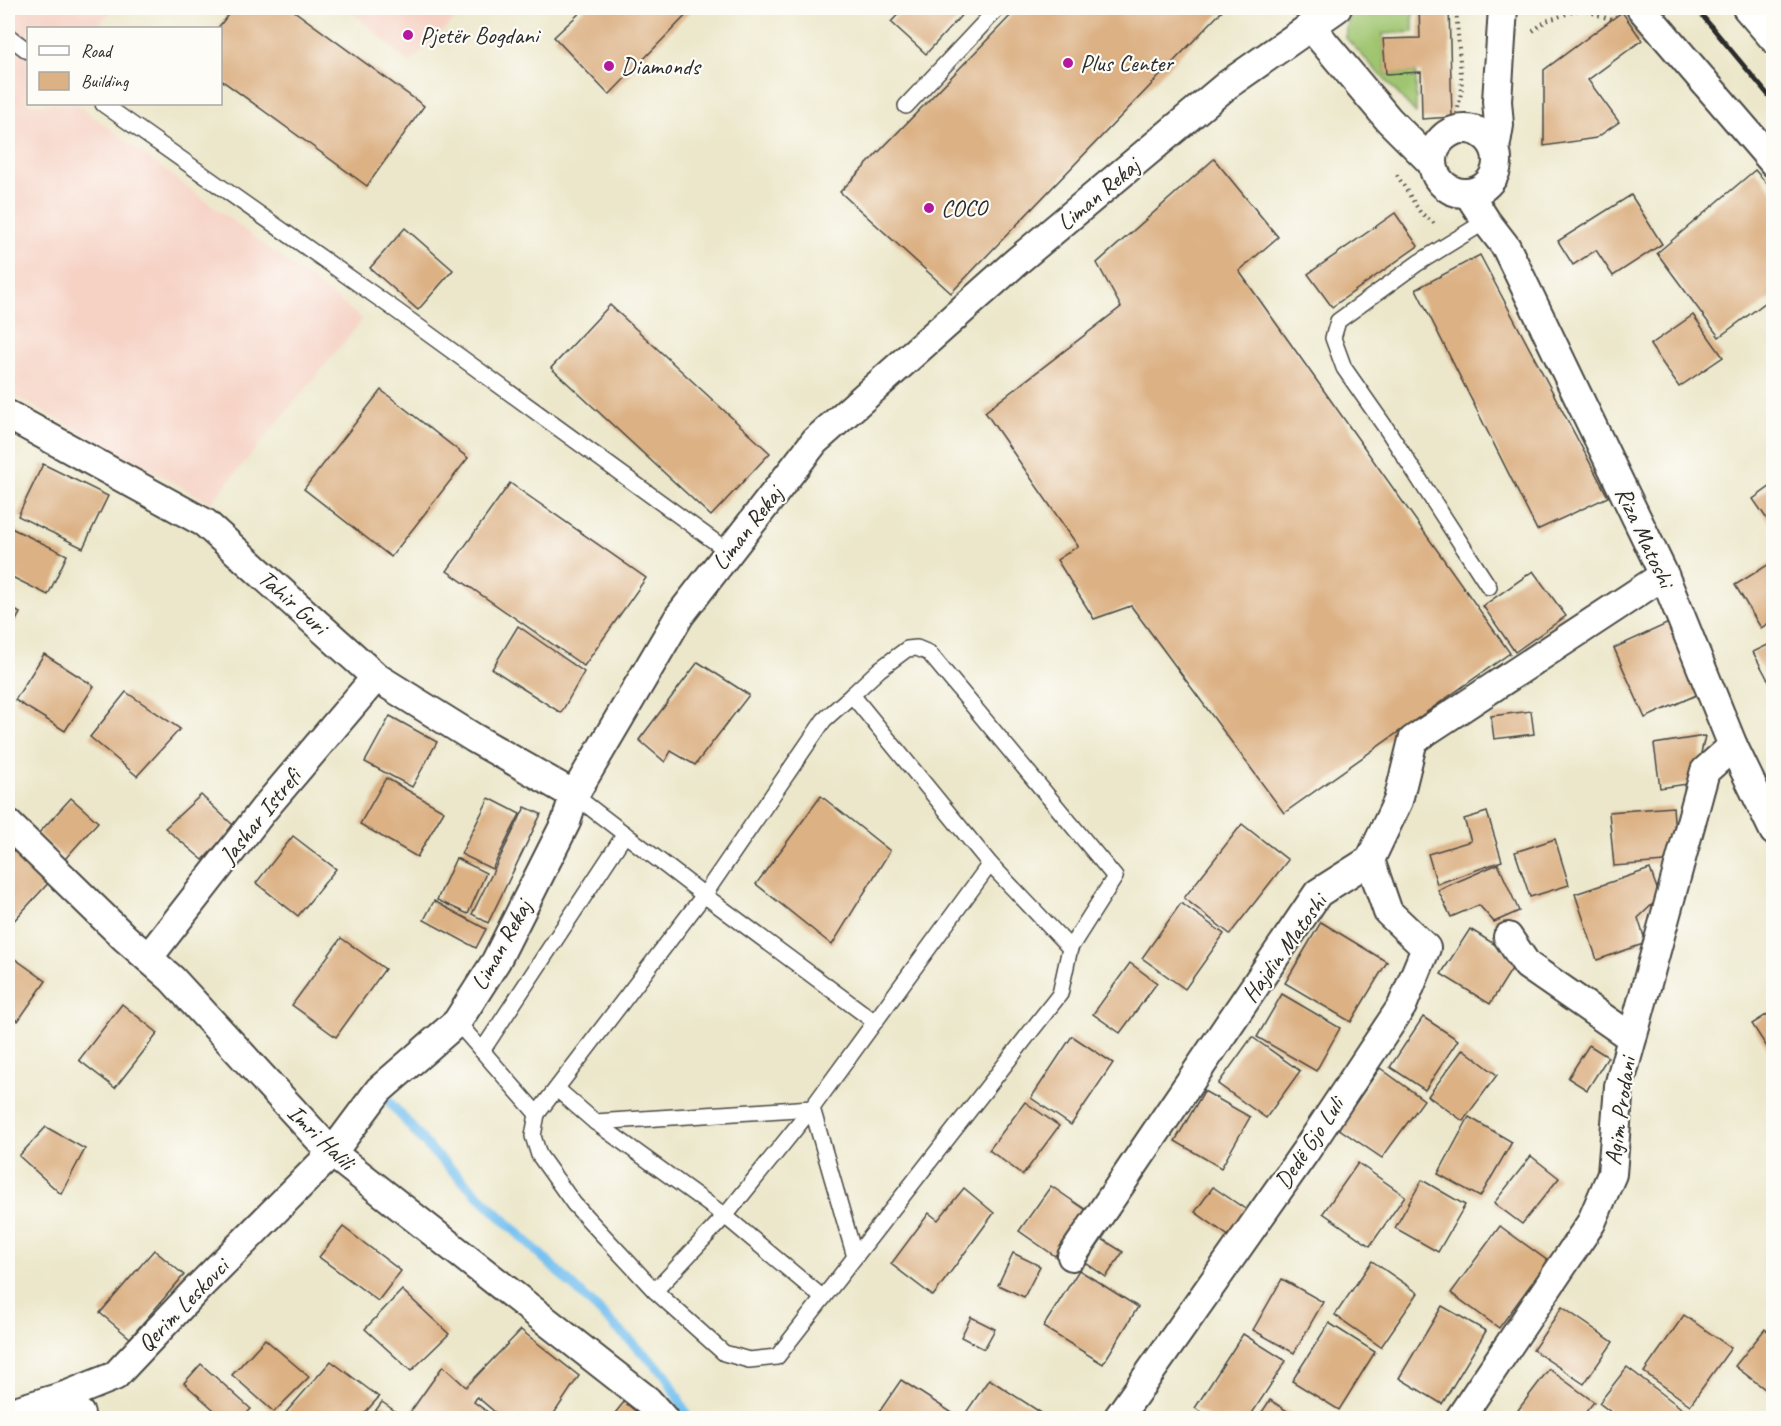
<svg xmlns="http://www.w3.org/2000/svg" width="1781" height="1426" viewBox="0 0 1781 1426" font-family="Caveat,sans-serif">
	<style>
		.built { fill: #f6d2c5 }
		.green { fill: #9fc570; stroke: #65784e; stroke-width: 1.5 }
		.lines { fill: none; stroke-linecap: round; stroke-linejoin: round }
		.stream { stroke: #77c1f0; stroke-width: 10 }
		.building { fill: #dcb184 }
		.lane-casing { stroke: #484743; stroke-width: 18 }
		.street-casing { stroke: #484743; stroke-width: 32 }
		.path { stroke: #484743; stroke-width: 4; stroke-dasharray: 1.5 4.5; stroke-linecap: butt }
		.lane { stroke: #fff; stroke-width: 15 }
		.street { stroke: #fff; stroke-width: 28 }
		.rail { stroke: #2b2b2b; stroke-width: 4.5 }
		.poi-dot { fill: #b5179e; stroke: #fdfcf7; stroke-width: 2 }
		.labels { text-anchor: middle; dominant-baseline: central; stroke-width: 4.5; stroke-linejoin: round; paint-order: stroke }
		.poi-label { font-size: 24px; fill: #2b2b2b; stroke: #fdfcf7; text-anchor: start }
		.street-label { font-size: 24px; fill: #2b2b2b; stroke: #fdfcf7 }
	</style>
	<rect width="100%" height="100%" fill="#fdfcf7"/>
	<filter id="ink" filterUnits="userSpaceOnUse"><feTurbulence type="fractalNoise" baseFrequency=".0167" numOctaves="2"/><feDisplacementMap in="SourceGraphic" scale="12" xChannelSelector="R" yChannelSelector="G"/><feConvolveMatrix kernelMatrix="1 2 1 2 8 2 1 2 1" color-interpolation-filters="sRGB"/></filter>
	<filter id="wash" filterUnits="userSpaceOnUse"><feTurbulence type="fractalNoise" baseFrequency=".008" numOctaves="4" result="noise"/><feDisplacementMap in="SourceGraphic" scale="24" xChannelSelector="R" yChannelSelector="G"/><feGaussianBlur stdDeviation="1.35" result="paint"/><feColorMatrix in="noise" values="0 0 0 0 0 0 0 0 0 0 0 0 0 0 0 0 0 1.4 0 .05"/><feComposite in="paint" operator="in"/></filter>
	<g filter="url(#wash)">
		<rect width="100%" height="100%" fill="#ece7ca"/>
		<g class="built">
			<path d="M 8,8 L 114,8 L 95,28 L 28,28 L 28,104 L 77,104 L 363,319 L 211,503 L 8,392 Z"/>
			<path d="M 348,8 L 467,8 L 409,63 Z"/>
		</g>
		<path class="green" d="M 1349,8 L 1413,8 L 1413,32 L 1383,34 L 1386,74 L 1416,72 L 1416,113 L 1346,38 Z"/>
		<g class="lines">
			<path class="stream" d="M 380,1091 L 431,1150 L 666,1375 L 688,1418"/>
		</g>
		<g id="blocks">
			<g class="building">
				<path d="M 233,8 L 290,8 L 424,106 L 367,186 L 220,79 L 220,28 L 218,28 Z"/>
				<path d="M 585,8 L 693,8 L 609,95 L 554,37 Z"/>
				<path d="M 904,8 L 968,8 L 926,54 L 891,22 Z"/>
				<path d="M 1018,8 L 1225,8 L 951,293 L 840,192 Z"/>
				<path d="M 1419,8 L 1449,8 L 1452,117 L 1422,119 L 1421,72 L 1386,74 L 1383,39 L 1420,38 Z"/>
				<path d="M 1622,12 L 1642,40 L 1588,80 L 1619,122 L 1596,138 L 1544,146 L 1544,70 Z"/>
				<path d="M 1214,159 L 1278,237 L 1239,271 L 1510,653 L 1284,813 L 1131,606 L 1094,619 L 1057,560 L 1078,546 L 985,412 L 1121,307 L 1097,263 Z"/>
				<path d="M 1755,170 L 1774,192 L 1774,296 L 1719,337 L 1657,253 Z"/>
				<path d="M 1631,195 L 1662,244 L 1613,276 L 1596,250 L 1573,265 L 1558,241 Z"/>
				<path d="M 1395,213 L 1418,246 L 1332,307 L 1308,274 Z"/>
				<path d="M 405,228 L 453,270 L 418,310 L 370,268 Z"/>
				<path d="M 1480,255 L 1608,497 L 1537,530 L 1416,289 Z"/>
				<path d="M 610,305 L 770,453 L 711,516 L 551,368 Z"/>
				<path d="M 1693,315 L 1723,357 L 1679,387 L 1650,345 Z"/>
				<path d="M 381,390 L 468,458 L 391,557 L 304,489 Z"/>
				<path d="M 43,464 L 108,496 L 83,548 L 18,516 Z"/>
				<path d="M 510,483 L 646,578 L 584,666 L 447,571 Z"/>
				<path d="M 1774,484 L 1774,529 L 1753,499 Z"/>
				<path d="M 11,528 L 67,555 L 48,595 L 8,575 L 8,534 Z"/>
				<path d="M 1774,561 L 1774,620 L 1761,628 L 1735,585 Z"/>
				<path d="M 1533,571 L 1566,616 L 1515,652 L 1483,606 Z"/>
				<path d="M 8,606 L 20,613 L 8,635 Z"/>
				<path d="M 1671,622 L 1703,692 L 1645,718 L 1614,648 Z"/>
				<path d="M 518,626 L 584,672 L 561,713 L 492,669 Z"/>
				<path d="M 1774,642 L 1774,691 L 1753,652 Z"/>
				<path d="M 44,654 L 94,686 L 65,731 L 15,700 Z"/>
				<path d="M 698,662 L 749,695 L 695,765 L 671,751 L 665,762 L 639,740 Z"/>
				<path d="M 126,692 L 180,729 L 137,776 L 90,737 Z"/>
				<path d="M 1531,711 L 1534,734 L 1494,739 L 1491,716 Z"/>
				<path d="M 390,716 L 437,742 L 412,787 L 365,762 Z"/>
				<path d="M 1705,736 L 1694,783 L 1660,788 L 1654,744 Z"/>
				<path d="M 386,778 L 444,811 L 417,857 L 360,824 Z"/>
				<path d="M 201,795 L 234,826 L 203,860 L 165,828 Z"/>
				<path d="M 821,796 L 890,851 L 832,945 L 756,884 Z"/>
				<path d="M 71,798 L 98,822 L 65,859 L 38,834 Z"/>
				<path d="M 489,798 L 520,814 L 492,869 L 461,854 Z"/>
				<path d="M 525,807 L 541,814 L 488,923 L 472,914 Z"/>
				<path d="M 1673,807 L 1677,861 L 1614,866 L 1609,812 Z"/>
				<path d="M 1487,812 L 1502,861 L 1437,884 L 1428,854 L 1471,841 L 1464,819 Z"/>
				<path d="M 1242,824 L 1288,860 L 1230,934 L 1184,898 Z"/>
				<path d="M 293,836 L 336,869 L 298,916 L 256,883 Z"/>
				<path d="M 1555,839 L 1569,885 L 1530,897 L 1515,852 Z"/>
				<path d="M 17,845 L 53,878 L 9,926 L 8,923 L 8,854 Z"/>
				<path d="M 456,858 L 486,873 L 468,914 L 437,900 Z"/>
				<path d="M 1498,864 L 1519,911 L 1494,922 L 1479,905 L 1451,917 L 1438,890 Z"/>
				<path d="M 1650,869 L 1660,897 L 1638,918 L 1646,943 L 1597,960 L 1575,894 Z"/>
				<path d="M 434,901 L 486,929 L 476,948 L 424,920 Z"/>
				<path d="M 1181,903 L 1224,934 L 1185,989 L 1142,958 Z"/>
				<path d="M 1321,922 L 1387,962 L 1351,1022 L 1285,983 Z"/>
				<path d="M 1470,929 L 1518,959 L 1490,1004 L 1441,974 Z"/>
				<path d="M 341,938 L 385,969 L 336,1037 L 292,1005 Z"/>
				<path d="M 8,954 L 46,981 L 18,1021 L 8,1014 Z"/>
				<path d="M 1130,963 L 1157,983 L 1120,1033 L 1093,1014 Z"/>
				<path d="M 1282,994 L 1340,1028 L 1316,1071 L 1257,1037 Z"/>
				<path d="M 122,1004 L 158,1033 L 115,1088 L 79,1060 Z"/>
				<path d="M 1774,1010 L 1774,1058 L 1752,1024 Z"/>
				<path d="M 1423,1017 L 1458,1040 L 1425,1090 L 1390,1067 Z"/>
				<path d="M 1072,1036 L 1113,1063 L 1071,1125 L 1031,1098 Z"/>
				<path d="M 1252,1037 L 1300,1071 L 1266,1118 L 1218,1084 Z"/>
				<path d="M 1589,1045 L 1608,1057 L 1587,1090 L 1568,1078 Z"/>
				<path d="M 1463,1049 L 1497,1075 L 1463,1121 L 1428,1096 Z"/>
				<path d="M 1380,1068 L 1424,1100 L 1382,1158 L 1338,1128 Z"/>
				<path d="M 1204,1091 L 1250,1117 L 1221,1168 L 1175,1141 Z"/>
				<path d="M 1025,1102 L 1059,1126 L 1023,1175 L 989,1150 Z"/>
				<path d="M 1469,1117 L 1512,1142 L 1480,1197 L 1438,1174 Z"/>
				<path d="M 46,1127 L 85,1149 L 61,1194 L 19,1156 Z"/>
				<path d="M 1531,1156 L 1559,1178 L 1522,1224 L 1494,1203 Z"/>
				<path d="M 1358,1163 L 1405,1196 L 1370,1246 L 1323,1213 Z"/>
				<path d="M 1422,1180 L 1465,1205 L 1438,1252 L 1395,1228 Z"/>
				<path d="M 1051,1186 L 1086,1210 L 1055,1256 L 1019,1231 Z"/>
				<path d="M 1213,1187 L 1248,1211 L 1230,1237 L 1195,1212 Z"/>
				<path d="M 964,1188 L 994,1213 L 933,1296 L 891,1264 L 929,1213 L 938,1220 Z"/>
				<path d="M 1500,1226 L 1548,1261 L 1499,1328 L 1451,1293 Z"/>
				<path d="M 343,1227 L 401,1271 L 378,1301 L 319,1257 Z"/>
				<path d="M 1102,1239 L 1123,1252 L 1106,1277 L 1086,1263 Z"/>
				<path d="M 154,1250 L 184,1275 L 130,1338 L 100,1313 Z"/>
				<path d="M 1013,1253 L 1040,1266 L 1024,1297 L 998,1285 Z"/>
				<path d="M 1372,1261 L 1418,1293 L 1381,1347 L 1335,1315 Z"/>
				<path d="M 1079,1270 L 1138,1307 L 1103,1364 L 1043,1327 Z"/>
				<path d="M 1282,1279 L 1323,1302 L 1294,1353 L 1253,1330 Z"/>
				<path d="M 402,1290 L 449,1334 L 411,1371 L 365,1329 Z"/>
				<path d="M 1442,1306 L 1486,1331 L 1442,1404 L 1399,1378 Z"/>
				<path d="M 1562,1307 L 1613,1342 L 1584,1384 L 1533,1350 Z"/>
				<path d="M 1684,1315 L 1731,1348 L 1690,1405 L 1644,1372 Z"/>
				<path d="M 971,1317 L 995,1329 L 984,1349 L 961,1337 Z"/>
				<path d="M 1329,1323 L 1375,1352 L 1339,1410 L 1292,1381 Z"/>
				<path d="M 1765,1329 L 1774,1336 L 1774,1396 L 1735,1366 Z"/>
				<path d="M 521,1330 L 579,1376 L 551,1418 L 502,1418 L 477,1397 L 474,1402 L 496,1418 L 406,1418 L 443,1366 L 466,1387 Z"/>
				<path d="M 1243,1334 L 1286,1361 L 1249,1418 L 1210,1418 L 1195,1408 Z"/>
				<path d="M 265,1339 L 309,1377 L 274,1412 L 232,1375 Z"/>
				<path d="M 331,1361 L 379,1397 L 360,1418 L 281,1418 Z"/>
				<path d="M 201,1364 L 251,1409 L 242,1418 L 223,1418 L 184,1383 Z"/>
				<path d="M 1627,1367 L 1685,1411 L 1679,1418 L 1619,1418 L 1599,1403 Z"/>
				<path d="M 1549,1369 L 1594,1402 L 1581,1418 L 1530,1418 L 1518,1410 Z"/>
				<path d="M 989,1379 L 1043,1414 L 1040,1418 L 966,1418 L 963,1417 Z"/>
				<path d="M 901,1380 L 957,1416 L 956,1418 L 875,1418 Z"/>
				<path d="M 1270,1400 L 1298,1418 L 1258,1418 Z"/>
				<path d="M 382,1402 L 405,1418 L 370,1418 Z"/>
				<path d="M 624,1402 L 644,1418 L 611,1418 Z"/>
			</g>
		</g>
	</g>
	<g filter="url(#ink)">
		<use href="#blocks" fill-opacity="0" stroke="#484743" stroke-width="1.5"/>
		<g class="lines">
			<g class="lane-casing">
				<g id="lane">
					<path d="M 8,36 L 28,51"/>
					<path d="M 103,104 L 397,311 L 729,552"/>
					<path d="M 906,106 L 998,8"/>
					<path d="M 1486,221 L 1418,263 L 1338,321 L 1333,338 L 1344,368 L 1388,431 L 1489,587"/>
					<path d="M 852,695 L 880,669 L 907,649 L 917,648 L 929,653 L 1115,877 L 1070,948"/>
					<path d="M 574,795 L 704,895 L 824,720 L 852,695 L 990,864 L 1070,948 L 1060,994 L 777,1357 L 749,1360 L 724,1353 L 655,1291"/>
					<path d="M 457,1022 L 537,1114 L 533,1136 L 539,1155 L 574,1204 L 655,1291 L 725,1216 L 812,1108 L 990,864"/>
					<path d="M 482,1051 L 625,834"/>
					<path d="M 557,1089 L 595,1122 L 725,1216 L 823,1298"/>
					<path d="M 537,1114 L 704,895 L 875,1022"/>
					<path d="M 595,1122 L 812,1108 L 855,1257"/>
				</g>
			</g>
			<g class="street-casing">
				<g id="street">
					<path d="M 1641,8 L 1774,163"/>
					<path d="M 1747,8 L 1774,39"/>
					<path d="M 1310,26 L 1389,120 L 1433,164"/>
					<circle cx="1465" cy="161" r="32"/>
					<path d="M 1495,149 L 1499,125 L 1497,101 L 1503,8"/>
					<path d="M 1468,193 L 1486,221 L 1506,247 L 1664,575 L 1733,746 L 1774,831"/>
					<path d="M 8,415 L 205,523 L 376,677 L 474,738 L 574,795"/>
					<path d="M 8,824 L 125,938 L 172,979 L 332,1153 L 647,1400 L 663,1418"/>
					<path d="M 1508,937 L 1527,965 L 1632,1038"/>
					<path d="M 148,958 L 264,809 L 376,677"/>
					<path d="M 1072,1256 L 1318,893 L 1370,860 L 1398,801 L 1413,740 L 1664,575"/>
					<path d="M 65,1396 L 75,1413 L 80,1414 L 77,1418"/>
					<path d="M 8,1413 L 65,1396 L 115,1376 L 197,1289 L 332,1153 L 379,1090 L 457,1022 L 496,961 L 566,822 L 574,795 L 680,615 L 815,441 L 1016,262 L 1227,85 L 1337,8"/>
					<path d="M 1118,1418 L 1305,1152 L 1402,1006 L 1426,948 L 1388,912 L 1370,860"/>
					<path d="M 1460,1418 L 1591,1223 L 1612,1174 L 1619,1086 L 1705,771 L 1733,746"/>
				</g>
			</g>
			<g class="path">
				<path d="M 1533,31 L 1546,21 L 1581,9 L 1612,20"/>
				<path d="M 1442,128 L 1455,124 L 1462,88 L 1456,8"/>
				<path d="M 1397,175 L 1420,212 L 1436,225"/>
			</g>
			<use href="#lane" class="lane"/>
			<use href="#street" class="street"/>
			<path class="rail" d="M 1696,8 L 1774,102"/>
		</g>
	</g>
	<g class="poi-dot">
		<circle cx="408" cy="35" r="6"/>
		<circle cx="1068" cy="63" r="6"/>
		<circle cx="609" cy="66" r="6"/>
		<circle cx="929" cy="208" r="6"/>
	</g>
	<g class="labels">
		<g class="poi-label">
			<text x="420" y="35">Pjetër Bogdani</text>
			<text x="1080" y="63">Plus Center</text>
			<text x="621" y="66">Diamonds</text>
			<text x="941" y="208">COCO</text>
		</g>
		<g class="street-label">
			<text transform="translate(1098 194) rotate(-40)">Liman Rekaj</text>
			<text transform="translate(747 528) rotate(-52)">Liman Rekaj</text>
			<text transform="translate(1645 537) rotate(65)">Riza Matoshi</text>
			<text transform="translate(293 602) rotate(42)">Tahir Guri</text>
			<text transform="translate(260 816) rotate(-51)">Jashar Istrefi</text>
			<text transform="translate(501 945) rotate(-61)">Liman Rekaj</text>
			<text transform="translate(1284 948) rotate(-54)">Hajdin Matoshi</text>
			<text transform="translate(1620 1111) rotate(-82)">Agim Prodani</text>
			<text transform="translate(321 1137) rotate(44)">Imri Halili</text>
			<text transform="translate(1309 1143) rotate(-56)">Dedë Gjo Luli</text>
			<text transform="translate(183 1305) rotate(-46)">Qerim Leskovci</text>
		</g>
	</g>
	<rect width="1781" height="1426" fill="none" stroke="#fdfcf7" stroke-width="30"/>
	<rect x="27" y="27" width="195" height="78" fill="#fdfcf7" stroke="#a9a8a5" stroke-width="1.5"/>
	<rect x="39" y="46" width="30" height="9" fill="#ffffff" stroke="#a9a8a5" stroke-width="1.5"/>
	<text x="81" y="57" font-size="18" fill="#2b2b2b">Road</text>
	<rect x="39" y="72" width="30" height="18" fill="#dcb184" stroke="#a9a8a5" stroke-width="1.5"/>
	<text x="81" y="87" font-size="18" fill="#2b2b2b">Building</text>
</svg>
